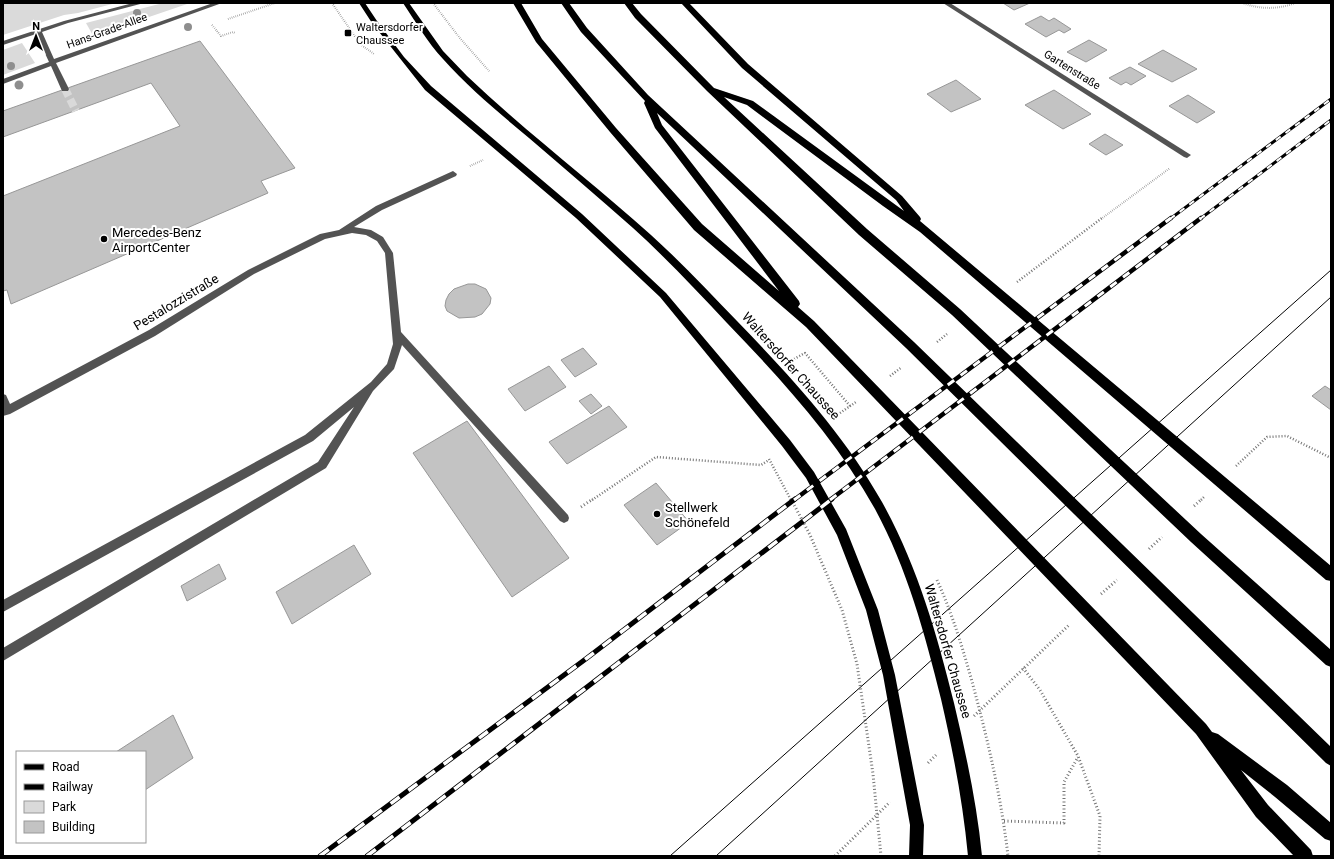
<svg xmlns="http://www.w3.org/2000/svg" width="1334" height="859" viewBox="0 0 1334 859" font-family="Roboto,sans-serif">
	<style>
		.green { fill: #dadada }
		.building { fill: #c3c3c3; stroke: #979797 }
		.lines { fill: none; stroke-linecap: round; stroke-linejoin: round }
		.minor-tunnel { stroke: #d9d9d9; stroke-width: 8; stroke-dasharray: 8 3.5; stroke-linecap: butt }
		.path-far2 { stroke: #757575; stroke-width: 2; stroke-dasharray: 0.5 1.5; stroke-linecap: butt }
		.path-far1 { stroke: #757575; stroke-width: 2.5; stroke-dasharray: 1 2; stroke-linecap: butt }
		.path { stroke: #757575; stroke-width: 3; stroke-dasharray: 1 2.5; stroke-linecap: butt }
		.minor { fill: #535353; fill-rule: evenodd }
		.major { fill: #000; fill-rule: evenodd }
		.highway { fill: #000; fill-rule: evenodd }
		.tram { stroke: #000; stroke-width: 1 }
		.rail-far2-casing { stroke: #000; stroke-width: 3 }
		.rail-far1-casing { stroke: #000; stroke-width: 4.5 }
		.rail-casing { stroke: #000; stroke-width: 5 }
		.rail-far2 { stroke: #fff; stroke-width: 2; stroke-dasharray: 6; stroke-linecap: butt }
		.rail-far1 { stroke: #fff; stroke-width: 3; stroke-dasharray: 8; stroke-linecap: butt }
		.rail { stroke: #fff; stroke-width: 3.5; stroke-dasharray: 11; stroke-linecap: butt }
		.tree { fill: #8e8e8e }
		.poi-dot { fill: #000; stroke: #fff; stroke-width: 1.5 }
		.labels { text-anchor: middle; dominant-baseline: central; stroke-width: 4; stroke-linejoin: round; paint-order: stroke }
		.far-poi-label { font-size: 11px; fill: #000; stroke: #fff; text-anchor: start }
		.far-street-label { font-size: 11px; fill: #000; stroke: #fff }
		.poi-label { font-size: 13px; fill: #000; stroke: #fff; text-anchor: start }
		.street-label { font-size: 13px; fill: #000; stroke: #fff }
	</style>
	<rect width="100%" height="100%" fill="#fff"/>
	<g class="green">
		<path d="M 3,3 L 116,3 L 78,13 L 64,15 L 3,35 Z"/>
		<path d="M 163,3 L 190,3 L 149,17 L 95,39 L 86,23 Z"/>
		<path d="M 22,43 L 35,63 L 3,75 L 3,50 Z"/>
	</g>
	<g class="building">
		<path d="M 1003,3 L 1030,3 L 1014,10 Z"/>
		<path d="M 1041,16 L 1049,21 L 1054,18 L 1071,29 L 1064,33 L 1059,30 L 1046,37 L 1025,24 Z"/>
		<path d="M 1089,40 L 1107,50 L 1086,62 L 1067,52 Z"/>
		<path d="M 200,41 L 295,168 L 261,181 L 268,193 L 11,304 L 7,290 L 3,291 L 3,196 L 180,126 L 151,83 L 3,137 L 3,111 Z"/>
		<path d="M 1163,50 L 1197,69 L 1172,82 L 1138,64 Z"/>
		<path d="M 1130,67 L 1146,76 L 1131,85 L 1126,82 L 1121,85 L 1109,78 Z"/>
		<path d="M 956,80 L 981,99 L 951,112 L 927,94 Z"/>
		<path d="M 1054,90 L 1091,114 L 1063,129 L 1025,105 Z"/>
		<path d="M 1188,95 L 1215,112 L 1197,123 L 1169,106 Z"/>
		<path d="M 1105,134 L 1123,145 L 1106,155 L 1089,144 Z"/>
		<path d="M 468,284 L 475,284 L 486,289 L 491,298 L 490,304 L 482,314 L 475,317 L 459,318 L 447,311 L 445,306 L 446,300 L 449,294 L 454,289 Z"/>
		<path d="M 583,348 L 597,364 L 575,377 L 561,360 Z"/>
		<path d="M 549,366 L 566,387 L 525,411 L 508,389 Z"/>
		<path d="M 1325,386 L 1331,390 L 1331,410 L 1312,396 Z"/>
		<path d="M 591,394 L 602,406 L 591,414 L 579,401 Z"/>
		<path d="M 609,406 L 627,427 L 567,464 L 549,442 Z"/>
		<path d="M 467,421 L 569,558 L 512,597 L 413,453 Z"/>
		<path d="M 656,483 L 689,522 L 657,545 L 624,505 Z"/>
		<path d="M 354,545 L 371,574 L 292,624 L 276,592 Z"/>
		<path d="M 219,564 L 226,579 L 187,601 L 181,586 Z"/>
		<path d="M 173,715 L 193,758 L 145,790 L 145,752 L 116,752 Z"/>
	</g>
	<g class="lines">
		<path class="minor-tunnel" d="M 65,89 L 76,111"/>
		<g class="path-far2">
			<path d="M 332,3 L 360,44 L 374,54"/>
			<path d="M 433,3 L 459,37 L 490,72"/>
			<path d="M 1242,3 C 1260,9 1277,10 1295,3"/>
			<path d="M 228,19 L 275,3"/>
			<path d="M 212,25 L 221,36 L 233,32 L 235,33"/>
			<path d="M 470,166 L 483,160"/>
			<path d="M 1101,219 L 1170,168"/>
		</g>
		<g class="path-far1">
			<path d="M 1017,282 L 1102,218"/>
			<path d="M 937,342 L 947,334"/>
			<path d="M 794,359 L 805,353 L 850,406"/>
			<path d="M 890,376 L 902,367"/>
			<path d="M 840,413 L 856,402"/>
			<path d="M 769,459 L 791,500"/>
			<path d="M 1236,466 L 1267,437 L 1287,436 L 1331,458"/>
			<path d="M 592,500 L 656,457 L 761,465 L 769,460"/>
			<path d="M 1201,500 L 1204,497"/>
		</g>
		<g class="path">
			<path d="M 791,499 L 810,535 L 842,610 L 857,664 L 873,774 L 881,856"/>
			<path d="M 1194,506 L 1202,499"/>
			<path d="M 581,507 L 593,499"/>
			<path d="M 1149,549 L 1162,537"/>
			<path d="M 937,580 C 955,620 967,662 978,704 C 991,754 1002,804 1008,856"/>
			<path d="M 1101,594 L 1117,580"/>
			<path d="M 1023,668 L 1040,690 L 1078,756 L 1100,816 L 1099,856"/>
			<path d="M 974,716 L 1069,625"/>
			<path d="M 928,763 L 936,755"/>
			<path d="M 1004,821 L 1064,823 L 1064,782 L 1078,757"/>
			<path d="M 835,856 L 890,802"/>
		</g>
		<g class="minor">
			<path d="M 133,3 L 144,3 L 68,23 L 42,32 L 54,59 L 213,3 L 222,3 L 56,63 L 69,89 L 68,91 L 62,91 L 51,66 L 3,84 L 3,79 L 49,62 L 36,34 L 3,45 L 3,41 L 64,21 Z"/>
			<path d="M 943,3 L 950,3 L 1191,155 L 1187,158 L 1184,157 Z"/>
			<path d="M 453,171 L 457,174 L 456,176 L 382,210 L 354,227 L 371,230 L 383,237 L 393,253 L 401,332 L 568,515 L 569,518 L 568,521 L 564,523 L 560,521 L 402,345 L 394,369 L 373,391 L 326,468 L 3,661 L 3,648 L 318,462 L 354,407 L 313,441 L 3,612 L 3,600 L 305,435 L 371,382 L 387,364 L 393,344 L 385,253 L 377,241 L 366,235 L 352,233 L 325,239 L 254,274 L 155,336 L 10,414 L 3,416 L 3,394 L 6,395 L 10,404 L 149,330 L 248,270 L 320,234 L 339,230 L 376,206 Z"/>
		</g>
		<g class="major">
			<path d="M 359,3 L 365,3 L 377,21 L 404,57 L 431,86 L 582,214 L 666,293 L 790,440 L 814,472 L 846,529 L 878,610 L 895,675 L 924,825 L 923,856 L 909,856 L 910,825 L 883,675 L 866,610 L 837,535 L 806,478 L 782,446 L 660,297 L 576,218 L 425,90 L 372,23 Z"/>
			<path d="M 403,3 L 409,3 L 443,51 L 467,76 C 526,132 591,181 651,235 C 681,262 709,292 737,321 C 791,377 844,434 882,502 C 917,565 937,634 954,703 C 966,754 977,804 982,856 L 968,856 C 963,803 953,751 941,699 C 925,634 907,568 875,509 C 836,439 782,380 727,323 C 696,290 666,258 633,228 C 599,198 564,168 529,138 C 499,113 469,88 443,59 C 427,42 416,22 403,3 Z"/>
		</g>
		<g class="highway">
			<path d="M 513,3 L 521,3 L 542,39 L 616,128 L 702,224 L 779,291 L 655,128 L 644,103 L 645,101 L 581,32 L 561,3 L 569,3 L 587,28 L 648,95 L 914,342 L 1331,747 L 1331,766 L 1326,763 L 906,348 L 657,113 L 662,125 L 799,301 L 800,304 L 798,307 L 814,321 L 1206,724 L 1212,732 L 1218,734 L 1287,785 L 1331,823 L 1331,841 L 1325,839 L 1275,797 L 1241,770 L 1268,805 L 1311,850 L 1313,856 L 1294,856 L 1256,817 L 1196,734 L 806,327 L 694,230 L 610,132 L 536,42 Z"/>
			<path d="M 624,3 L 632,3 L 641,14 L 714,88 L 753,101 L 904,211 L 896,200 L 742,68 L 681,3 L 689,3 L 748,64 L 902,196 L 920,217 L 921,219 L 920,221 L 1331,566 L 1331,581 L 1326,580 L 920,232 L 883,206 L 747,105 L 724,97 L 867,229 L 960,309 L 1201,534 L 1331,650 L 1331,667 L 1326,665 L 1191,542 L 952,315 L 859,235 L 707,91 L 635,18 Z"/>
		</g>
		<g class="tram">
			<path d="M 670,856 L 1331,270"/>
			<path d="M 716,856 L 1331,297"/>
		</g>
		<g class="rail-far2-casing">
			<g id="rail-far2">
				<path d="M 1170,219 L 1331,99"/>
				<path d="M 1200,219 L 1331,120"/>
			</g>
		</g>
		<g class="rail-far1-casing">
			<g id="rail-far1">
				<path d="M 794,500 L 1171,218"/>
				<path d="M 830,500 L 1201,218"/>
			</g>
		</g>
		<g class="rail-casing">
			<g id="rail">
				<path d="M 320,856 L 587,658 L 795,499"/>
				<path d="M 367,856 L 832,499"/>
			</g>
		</g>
		<use href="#rail-far2" class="rail-far2"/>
		<use href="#rail-far1" class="rail-far1"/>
		<use href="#rail" class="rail"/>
	</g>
	<g class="tree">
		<circle cx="137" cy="13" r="4"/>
		<circle cx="188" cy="27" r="4"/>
		<circle cx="102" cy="33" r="4"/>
		<circle cx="11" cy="66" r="4"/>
		<circle cx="19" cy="85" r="4.5"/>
	</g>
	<g class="poi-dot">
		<rect x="344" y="29" width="8" height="8" rx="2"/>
		<circle cx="104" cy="239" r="4"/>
		<circle cx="657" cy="514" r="4"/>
	</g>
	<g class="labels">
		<g class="far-poi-label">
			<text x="356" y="27">Waltersdorfer<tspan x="356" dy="13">Chaussee</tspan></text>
		</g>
		<g class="far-street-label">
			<text transform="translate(107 31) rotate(-20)">Hans-Grade-Allee</text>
			<text transform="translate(1072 70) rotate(32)">Gartenstraße</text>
		</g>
		<g class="poi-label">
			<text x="112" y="232">Mercedes-Benz<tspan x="112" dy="15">AirportCenter</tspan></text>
			<text x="665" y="507">Stellwerk<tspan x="665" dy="15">Schönefeld</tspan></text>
		</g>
		<g class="street-label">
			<text transform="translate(176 302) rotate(-31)">Pestalozzistraße</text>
			<text transform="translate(791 366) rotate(48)">Waltersdorfer Chaussee</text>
			<text transform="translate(948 651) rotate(74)">Waltersdorfer Chaussee</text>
		</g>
	</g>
	<rect width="1334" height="859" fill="none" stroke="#000000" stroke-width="8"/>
	<rect x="16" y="751" width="130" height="92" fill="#ffffff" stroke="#999999"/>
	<rect x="24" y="764" width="20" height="6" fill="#000000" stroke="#999999"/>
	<text x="52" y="771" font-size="12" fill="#000000">Road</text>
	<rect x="24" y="784" width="20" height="6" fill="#000000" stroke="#999999"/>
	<text x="52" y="791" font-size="12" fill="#000000">Railway</text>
	<rect x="24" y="801" width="20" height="12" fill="#dadada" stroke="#999999"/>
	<text x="52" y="811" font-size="12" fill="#000000">Park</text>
	<rect x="24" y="821" width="20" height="12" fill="#c3c3c3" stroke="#999999"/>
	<text x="52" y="831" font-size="12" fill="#000000">Building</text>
	<g transform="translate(36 36)" stroke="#ffffff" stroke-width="3" paint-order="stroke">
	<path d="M0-3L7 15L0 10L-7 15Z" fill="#000000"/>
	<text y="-6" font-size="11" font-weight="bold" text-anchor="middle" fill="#000000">N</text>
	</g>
</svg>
